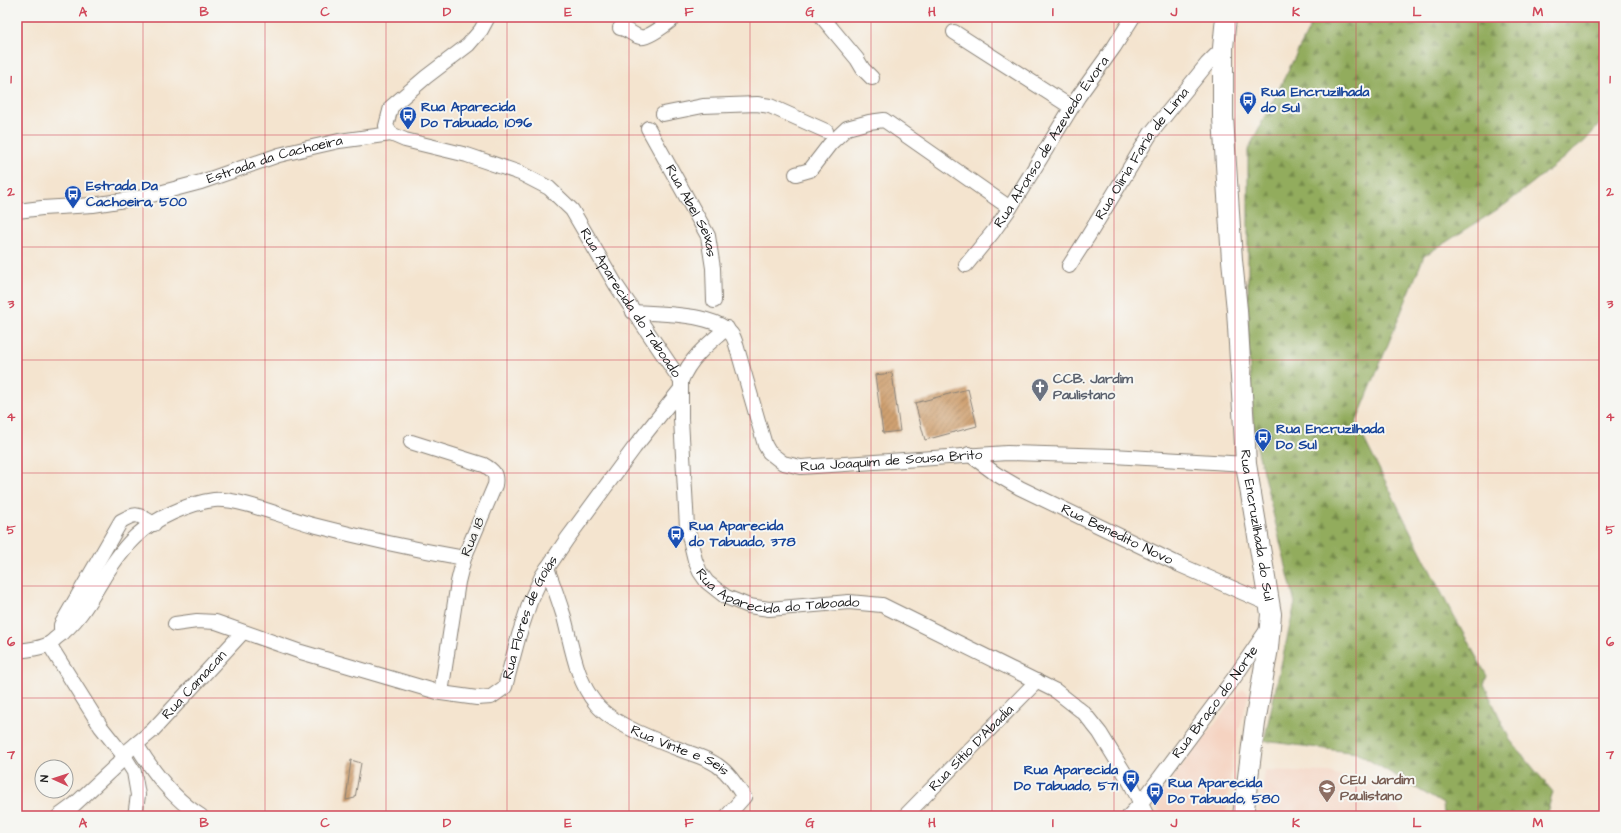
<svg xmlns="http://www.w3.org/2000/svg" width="1621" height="833" viewBox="0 0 1621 833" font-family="'Architects Daughter',sans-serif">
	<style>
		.built { fill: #f5d3c1 }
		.forest { fill: url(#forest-firs); stroke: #57643c }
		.building { fill: url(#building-hatch) }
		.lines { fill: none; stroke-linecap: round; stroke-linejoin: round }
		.street-casing { stroke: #888076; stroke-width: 16 }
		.secondary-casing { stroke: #888076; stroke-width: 22 }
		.street { stroke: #fff; stroke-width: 14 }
		.secondary { stroke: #fff; stroke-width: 20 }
		.grid { fill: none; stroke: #d1495b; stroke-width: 1; stroke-opacity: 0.55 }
		.labels { text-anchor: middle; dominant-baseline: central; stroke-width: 4; stroke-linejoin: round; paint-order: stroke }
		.transit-label { font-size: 14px; font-weight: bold; fill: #164399; stroke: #f6f6f2; text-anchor: start }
		.street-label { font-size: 14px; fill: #1c1c1c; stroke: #f6f6f2 }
		.worship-label { font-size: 14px; font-weight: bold; fill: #5b616d; stroke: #f6f6f2; text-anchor: start }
		.education-label { font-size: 14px; font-weight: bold; fill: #785e54; stroke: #f6f6f2; text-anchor: start }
		.neatline { fill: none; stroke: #d1495b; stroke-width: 1.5 }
		.grid-label { font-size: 13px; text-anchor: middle; font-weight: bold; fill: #d1495b }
	</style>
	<defs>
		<pattern id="forest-firs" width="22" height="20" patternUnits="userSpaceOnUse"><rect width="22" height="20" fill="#92ac5d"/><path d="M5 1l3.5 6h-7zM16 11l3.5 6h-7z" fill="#768b4c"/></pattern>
		<pattern id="building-hatch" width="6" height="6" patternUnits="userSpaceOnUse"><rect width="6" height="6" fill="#cfa071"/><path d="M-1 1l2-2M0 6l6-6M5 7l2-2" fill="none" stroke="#a7825c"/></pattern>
	</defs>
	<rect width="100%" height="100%" fill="#f6f6f2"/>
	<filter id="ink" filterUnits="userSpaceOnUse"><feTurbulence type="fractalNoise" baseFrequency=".025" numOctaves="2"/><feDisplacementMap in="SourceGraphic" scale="8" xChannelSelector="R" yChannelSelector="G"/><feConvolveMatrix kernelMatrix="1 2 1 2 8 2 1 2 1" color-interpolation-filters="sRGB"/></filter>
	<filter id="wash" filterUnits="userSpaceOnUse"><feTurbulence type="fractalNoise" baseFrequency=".012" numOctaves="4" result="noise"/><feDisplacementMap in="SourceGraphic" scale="16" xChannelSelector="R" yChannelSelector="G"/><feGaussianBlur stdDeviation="0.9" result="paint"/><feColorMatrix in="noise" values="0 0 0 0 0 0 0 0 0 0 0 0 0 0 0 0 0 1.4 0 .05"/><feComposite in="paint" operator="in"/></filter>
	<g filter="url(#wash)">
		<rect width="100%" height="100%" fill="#f4e4cf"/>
		<g class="built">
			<path d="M 1242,689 L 1249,693 L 1233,752 L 1226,816 L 1161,816 L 1155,801 Z"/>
			<path d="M 1265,770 L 1329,772 L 1384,790 L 1404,816 L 1259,816 Z"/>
		</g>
		<path class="forest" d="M 1315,17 L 1604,17 L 1604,119 L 1585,141 L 1506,204 L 1424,256 L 1356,423 L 1447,604 L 1487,676 L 1484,684 L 1510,740 L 1553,792 L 1546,816 L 1444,816 L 1443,804 L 1357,753 L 1264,741 L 1295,603 L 1254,435 L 1248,342 L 1248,150 Z"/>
		<g id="blocks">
			<g class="building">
				<path d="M 892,373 L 900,431 L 883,433 L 875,375 Z"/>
				<path d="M 968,389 L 977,426 L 925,440 L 915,403 Z"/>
				<path d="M 351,760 L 361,763 L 355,798 L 346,800 Z"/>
			</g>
		</g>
	</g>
	<g filter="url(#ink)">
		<use href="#blocks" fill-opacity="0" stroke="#888076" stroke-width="1"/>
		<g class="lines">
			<g class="street-casing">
				<g id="street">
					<path id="s1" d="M 488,17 L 481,30 L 468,45 L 426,77 L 391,107 L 386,126 L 391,134 L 405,140 L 467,155 L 520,173 L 549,188 L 572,210 L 616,285 L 681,381 L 681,419 L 687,527 L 695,560 L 700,572 L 707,582 L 726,597 L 749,606 L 769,609 L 849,602 L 882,605 L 1056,691 L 1084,713 L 1100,733 L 1130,782 L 1147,816"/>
					<path d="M 822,17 L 857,59 L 863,69 L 872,78"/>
					<path d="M 620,28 C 628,29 632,35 640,37 C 647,40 669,22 675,17"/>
					<path d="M 954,32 L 1071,107"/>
					<path d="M 663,114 L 703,106 L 757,104 L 770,106 L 826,131"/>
					<path id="s2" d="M 648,128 L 708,236 L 713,268 L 714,301"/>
					<path d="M 796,174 L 810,170 L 830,144 L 847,128 L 869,122 L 884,120 L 1010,208"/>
					<path id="s3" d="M 17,211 L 42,208 L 93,205 L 144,197 L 201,182 L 279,155 L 308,148 L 339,141 L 391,134"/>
					<path id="s4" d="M 966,265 L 993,232 L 1010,208 L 1078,97 L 1114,47 L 1133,17"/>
					<path id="s5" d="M 1069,266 L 1087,238 L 1151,133 L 1207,64 L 1223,48"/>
					<path id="s6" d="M 633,312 C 658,314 726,312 735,341 L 765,445 L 769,452 L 783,463 L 801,467 L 1007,453 L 1113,456 L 1246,464"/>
					<path d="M 681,381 C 690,358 708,344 727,328"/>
					<path d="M 411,442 L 484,465 C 493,470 497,474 495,485 L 464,558 L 458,582 L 441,693"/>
					<path id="s7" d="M 969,454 L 996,474 L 1020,488 L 1180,565 L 1271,605"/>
					<path id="s8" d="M 547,568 C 553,584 559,601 564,617 C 572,647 576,680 596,704 C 613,725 658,741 684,751 C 695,755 707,758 717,765 C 729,773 736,785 744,797 L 727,816"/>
					<path id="s9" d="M 175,624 L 197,621 L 216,622 L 301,652 L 441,693 L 477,698 L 491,697 L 505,687 L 519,635 L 530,602 L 542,576 L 567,539 L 634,448 L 680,390"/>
					<path d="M 63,633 L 61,629 L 61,625 L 121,521 C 138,511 138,515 154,524"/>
					<path d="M 49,644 L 101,727 L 124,756 L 134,772 L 138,795 L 135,816"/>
					<path d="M 17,651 C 25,650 36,649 44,646 C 48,645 53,641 56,638 C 79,622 90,600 104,577 C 113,563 124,547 136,536 C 154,519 189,503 214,500 C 241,498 286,518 313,525 C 363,538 413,549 464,558"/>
					<path d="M 136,744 C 153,772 173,799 201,816"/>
					<path id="s10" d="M 59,816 L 74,805 L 119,763 L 129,750 L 152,731 L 243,632"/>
					<path id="s11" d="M 905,816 L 1037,681"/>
					<path id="s12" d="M 1129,816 L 1141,803 L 1234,678 L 1269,627"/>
				</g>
			</g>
			<g class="secondary-casing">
				<g id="secondary">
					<path id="s13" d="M 1226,17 L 1223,48 L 1223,117 L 1232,260 L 1237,310 L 1245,445 L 1246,464 L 1271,614 L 1268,648 L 1255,723 L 1243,816"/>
				</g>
			</g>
			<use href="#street" class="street"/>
			<use href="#secondary" class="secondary"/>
		</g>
	</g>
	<path class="grid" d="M 143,17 L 143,816M 265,17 L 265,816M 386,17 L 386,816M 507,17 L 507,816M 629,17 L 629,816M 750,17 L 750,816M 871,17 L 871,816M 992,17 L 992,816M 1114,17 L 1114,816M 1235,17 L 1235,816M 1356,17 L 1356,816M 1478,17 L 1478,816M 17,135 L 1604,135M 17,247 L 1604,247M 17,360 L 1604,360M 17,473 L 1604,473M 17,586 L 1604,586M 17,698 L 1604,698"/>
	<defs>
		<g id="bus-pin" transform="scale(0.9)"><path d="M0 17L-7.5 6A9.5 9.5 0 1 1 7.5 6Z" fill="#1a4fb4" stroke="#f6f6f2"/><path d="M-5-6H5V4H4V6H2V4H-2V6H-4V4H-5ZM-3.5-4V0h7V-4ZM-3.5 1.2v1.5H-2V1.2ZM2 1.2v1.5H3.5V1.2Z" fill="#fff"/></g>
		<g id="church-pin" transform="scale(0.9)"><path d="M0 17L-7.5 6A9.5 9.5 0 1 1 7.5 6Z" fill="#6b7280" stroke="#f6f6f2"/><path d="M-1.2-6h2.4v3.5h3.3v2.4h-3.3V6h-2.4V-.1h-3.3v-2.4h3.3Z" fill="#fff"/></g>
		<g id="school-pin" transform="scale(0.9)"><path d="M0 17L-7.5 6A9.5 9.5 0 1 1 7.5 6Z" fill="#8d6e63" stroke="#f6f6f2"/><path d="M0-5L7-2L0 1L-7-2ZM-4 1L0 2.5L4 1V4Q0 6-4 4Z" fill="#fff"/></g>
	</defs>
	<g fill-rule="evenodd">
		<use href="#bus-pin" x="1248" y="100"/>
		<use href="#bus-pin" x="408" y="115"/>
		<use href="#bus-pin" x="73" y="194"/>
		<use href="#church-pin" x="1040" y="387"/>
		<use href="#bus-pin" x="1263" y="437"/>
		<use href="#bus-pin" x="676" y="534"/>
		<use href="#bus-pin" x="1131" y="778"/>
		<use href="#school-pin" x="1327" y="788"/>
		<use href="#bus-pin" x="1155" y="791"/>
	</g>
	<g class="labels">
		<g class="transit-label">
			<text x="1261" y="92">Rua Encruzilhada<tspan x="1261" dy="16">do Sul</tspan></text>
			<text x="421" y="107">Rua Aparecida<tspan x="421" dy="16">Do Tabuado, 1096</tspan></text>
			<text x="86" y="186">Estrada Da<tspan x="86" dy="16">Cachoeira, 500</tspan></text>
			<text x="1276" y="429">Rua Encruzilhada<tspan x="1276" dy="16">Do Sul</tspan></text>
			<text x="689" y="526">Rua Aparecida<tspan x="689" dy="16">do Tabuado, 378</tspan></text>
			<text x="1118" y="770" text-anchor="end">Rua Aparecida<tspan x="1118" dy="16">Do Tabuado, 571</tspan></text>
			<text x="1168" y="783">Rua Aparecida<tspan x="1168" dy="16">Do Tabuado, 580</tspan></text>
		</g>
		<g class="street-label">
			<text stroke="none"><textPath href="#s4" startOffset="150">Rua Afonso de Azevedo Évora</textPath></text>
			<text stroke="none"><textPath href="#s5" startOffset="134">Rua Oliria Faria de Lima</textPath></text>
			<text stroke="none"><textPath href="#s3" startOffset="264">Estrada da Cachoeira</textPath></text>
			<text stroke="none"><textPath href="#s2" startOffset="94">Rua Abel Seixas</textPath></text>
			<text stroke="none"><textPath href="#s1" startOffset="472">Rua Aparecida do Taboado</textPath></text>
			<text stroke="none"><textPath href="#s6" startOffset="354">Rua Joaquim de Sousa Brito</textPath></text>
			<text stroke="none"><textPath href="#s13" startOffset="510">Rua Encruzilhada do Sul</textPath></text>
			<text stroke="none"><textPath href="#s7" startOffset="169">Rua Benedito Novo</textPath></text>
			<text transform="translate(473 537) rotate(-68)">Rua 18</text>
			<text stroke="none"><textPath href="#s1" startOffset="843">Rua Aparecida do Taboado</textPath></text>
			<text stroke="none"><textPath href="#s9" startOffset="419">Rua Flores de Goiás</textPath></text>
			<text stroke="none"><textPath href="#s10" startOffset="189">Rua Camacan</textPath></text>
			<text stroke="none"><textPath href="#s12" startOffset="143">Rua Braço do Norte</textPath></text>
			<text stroke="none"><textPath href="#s11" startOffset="95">Rua Sítio D'Abadia</textPath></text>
			<text stroke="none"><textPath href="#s8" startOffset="242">Rua Vinte e Seis</textPath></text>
		</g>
		<g class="worship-label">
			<text x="1053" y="379">CCB. Jardim<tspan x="1053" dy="16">Paulistano</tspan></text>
		</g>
		<g class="education-label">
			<text x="1340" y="780">CEU Jardim<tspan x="1340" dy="16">Paulistano</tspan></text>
		</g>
	</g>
	<rect width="1621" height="833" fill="none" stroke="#f6f6f2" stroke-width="44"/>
	<g transform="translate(54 779) rotate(273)"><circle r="19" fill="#f6f6f2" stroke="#9f9f9c"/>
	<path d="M0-3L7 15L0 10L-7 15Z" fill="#d1495b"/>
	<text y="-6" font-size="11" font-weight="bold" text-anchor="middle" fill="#1c1c1c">N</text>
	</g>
	<rect x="22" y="22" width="1577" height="789" class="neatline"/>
	<g class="grid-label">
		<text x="83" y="16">A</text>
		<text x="204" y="16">B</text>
		<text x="325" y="16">C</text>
		<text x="447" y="16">D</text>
		<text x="568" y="16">E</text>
		<text x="689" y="16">F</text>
		<text x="810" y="16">G</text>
		<text x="932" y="16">H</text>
		<text x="1053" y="16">I</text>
		<text x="1174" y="16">J</text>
		<text x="1296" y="16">K</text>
		<text x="1417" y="16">L</text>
		<text x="1538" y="16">M</text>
		<text x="11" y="83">1</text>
		<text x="1610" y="83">1</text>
		<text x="11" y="196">2</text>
		<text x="1610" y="196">2</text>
		<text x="11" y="308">3</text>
		<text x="1610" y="308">3</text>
		<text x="11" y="421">4</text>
		<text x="1610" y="421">4</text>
		<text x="11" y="534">5</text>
		<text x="1610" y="534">5</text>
		<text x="11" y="646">6</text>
		<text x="1610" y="646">6</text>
		<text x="11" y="759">7</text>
		<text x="1610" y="759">7</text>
		<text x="83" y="827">A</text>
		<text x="204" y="827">B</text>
		<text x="325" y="827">C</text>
		<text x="447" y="827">D</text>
		<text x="568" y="827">E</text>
		<text x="689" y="827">F</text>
		<text x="810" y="827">G</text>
		<text x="932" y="827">H</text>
		<text x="1053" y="827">I</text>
		<text x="1174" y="827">J</text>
		<text x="1296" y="827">K</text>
		<text x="1417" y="827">L</text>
		<text x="1538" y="827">M</text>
	</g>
</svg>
